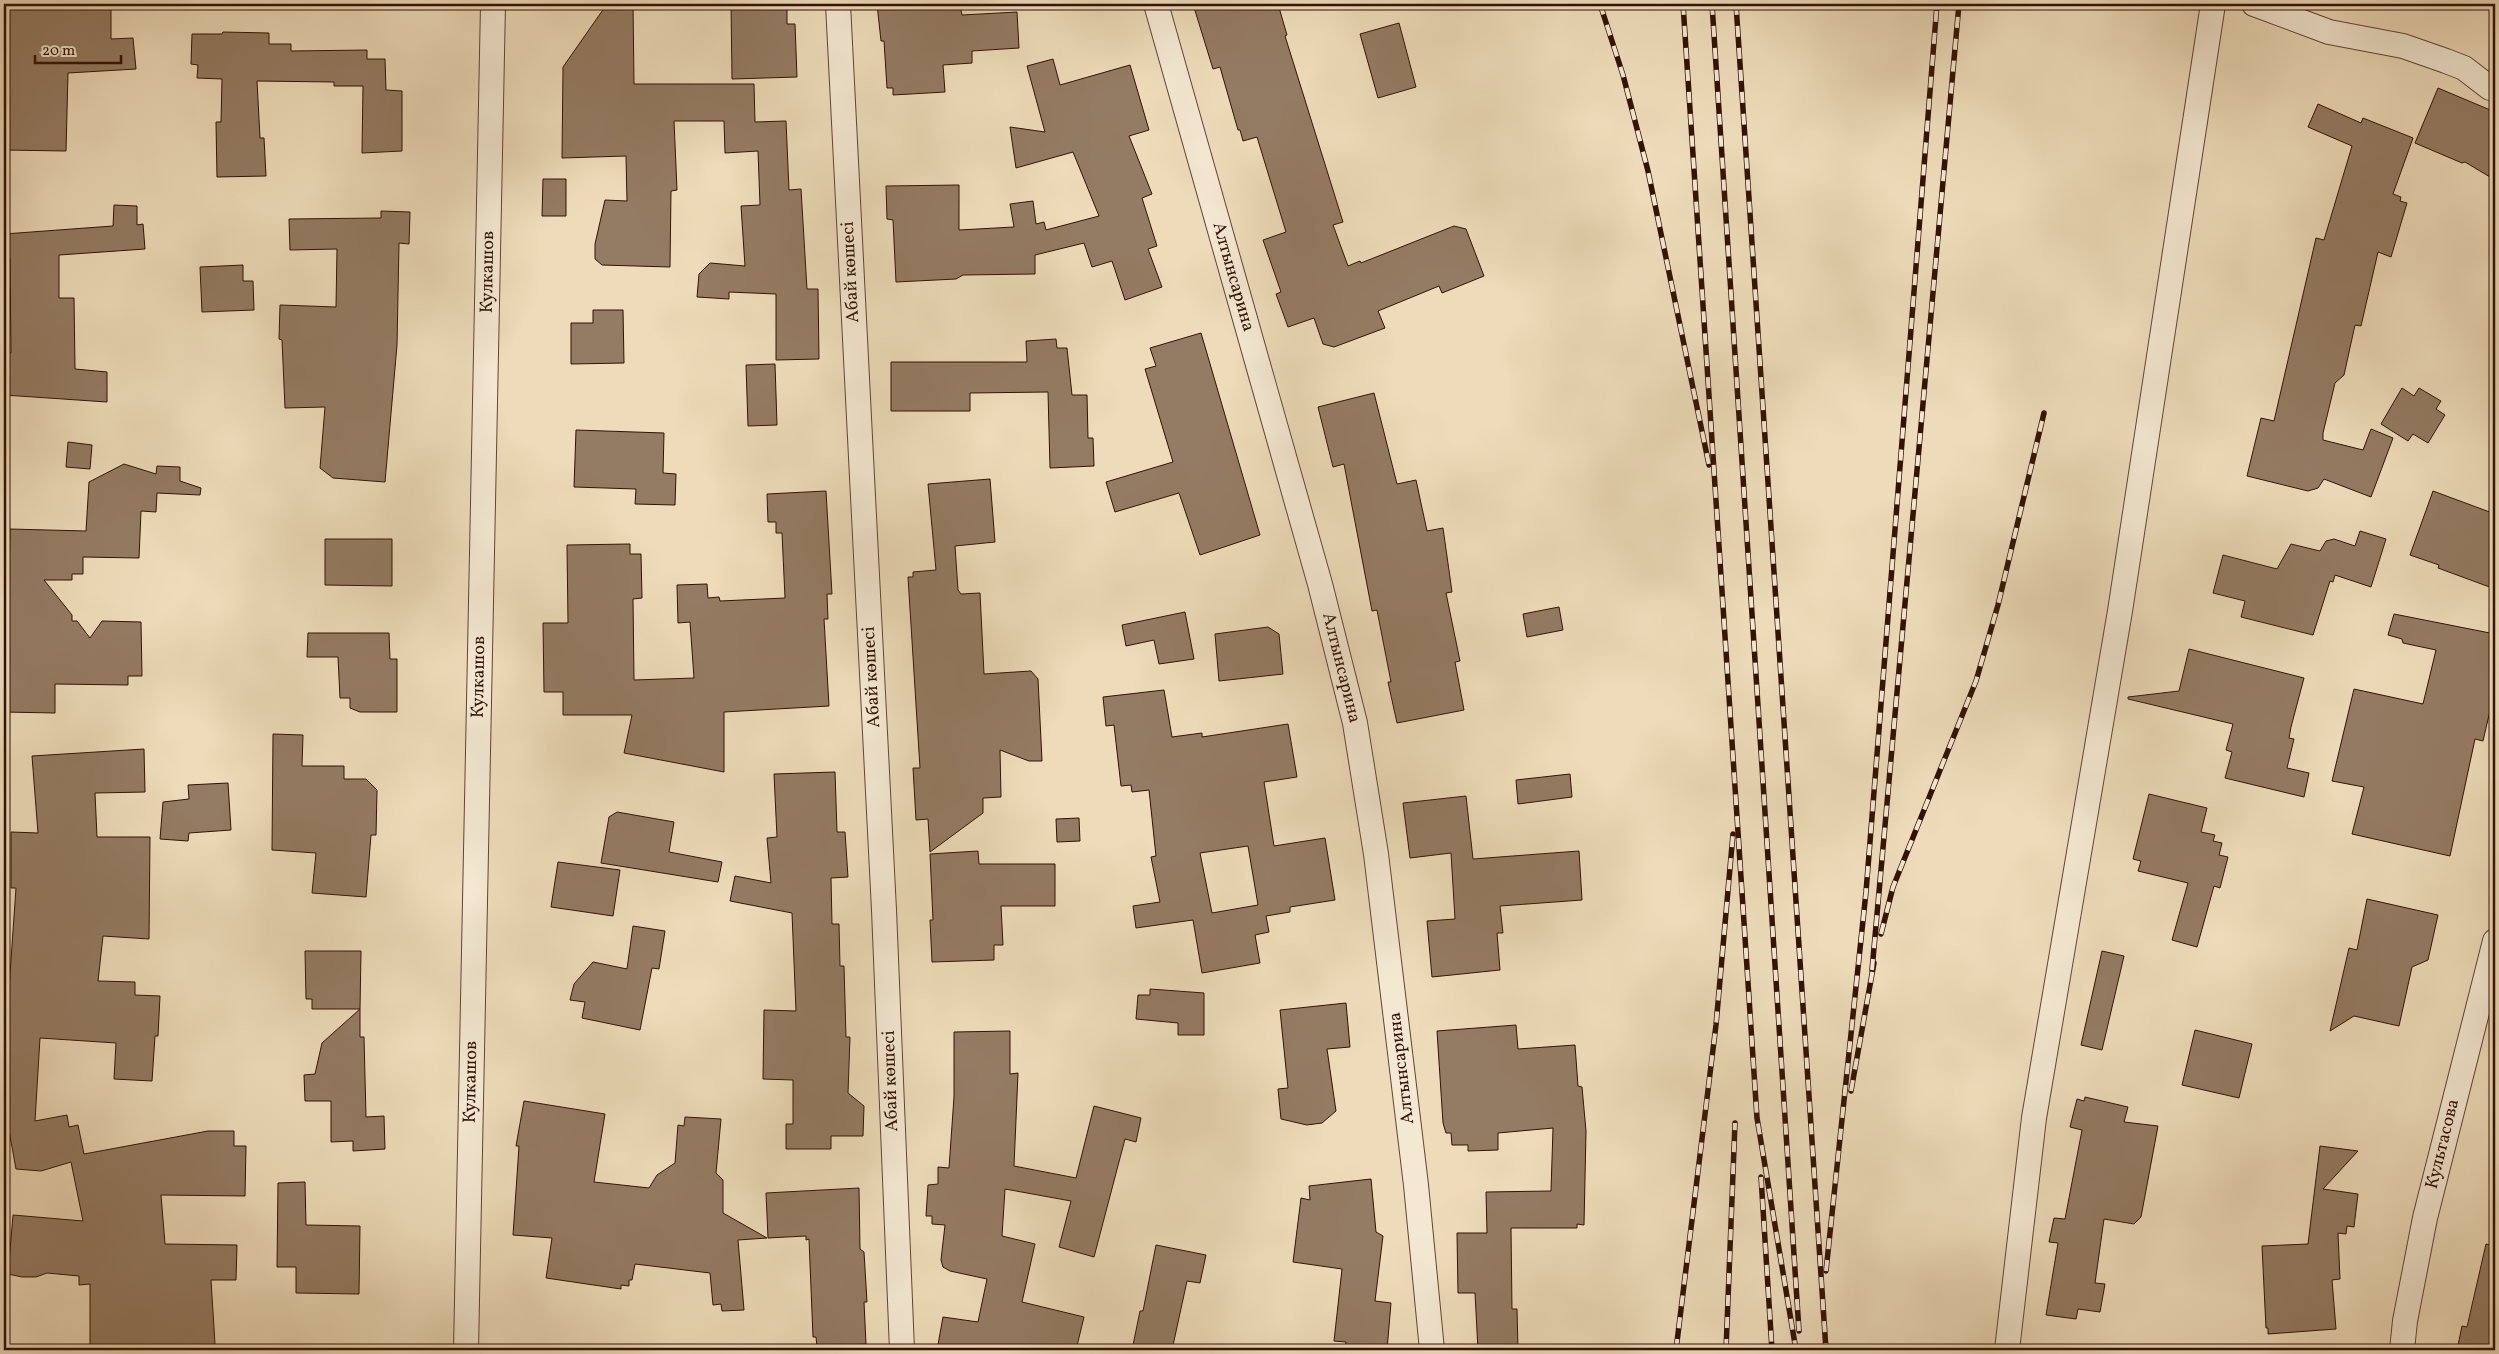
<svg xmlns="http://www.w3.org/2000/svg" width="2499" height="1354" viewBox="0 0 2499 1354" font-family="Vollkorn,serif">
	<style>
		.building { fill: #947b63; stroke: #331205; fill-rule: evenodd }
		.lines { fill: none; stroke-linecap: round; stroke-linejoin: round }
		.street-casing { stroke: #624432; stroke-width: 26 }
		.street { stroke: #f3e8d2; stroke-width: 24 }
		.rail-casing { stroke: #331205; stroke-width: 5.5 }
		.rail { stroke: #f3e8d2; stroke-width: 4; stroke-dasharray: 11; stroke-linecap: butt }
		.labels { text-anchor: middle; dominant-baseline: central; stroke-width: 4.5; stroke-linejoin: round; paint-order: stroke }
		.street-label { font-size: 18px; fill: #331205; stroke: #f3e8d2 }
	</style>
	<rect width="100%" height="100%" fill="#eddbb9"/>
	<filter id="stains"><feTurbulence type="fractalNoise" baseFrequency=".004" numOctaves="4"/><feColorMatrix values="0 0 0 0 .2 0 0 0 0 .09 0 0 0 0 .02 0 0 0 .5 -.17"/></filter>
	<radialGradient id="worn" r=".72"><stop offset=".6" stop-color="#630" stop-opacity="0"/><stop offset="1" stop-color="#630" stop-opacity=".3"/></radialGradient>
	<g class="building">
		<path d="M 4,4 L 111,4 L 111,39 L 133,38 L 136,69 L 68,73 L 66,151 L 4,150 L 6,67 L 4,67 Z"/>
		<path d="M 607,4 L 633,4 L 634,84 L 754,84 L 755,122 L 786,121 L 789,190 L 801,189 L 807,289 L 818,289 L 819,359 L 776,360 L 776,294 L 729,292 L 729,299 L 697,297 L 699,274 L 710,263 L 745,266 L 741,206 L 760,205 L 758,151 L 725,153 L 724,121 L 674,121 L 677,190 L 671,191 L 670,267 L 602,265 L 595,259 L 595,244 L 605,200 L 627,201 L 626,156 L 562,158 L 563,67 Z"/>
		<path d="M 731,4 L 787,4 L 787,24 L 795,24 L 797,77 L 732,79 Z"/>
		<path d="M 877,4 L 960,4 L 962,15 L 1017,12 L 1019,48 L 972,51 L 972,63 L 943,65 L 945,92 L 893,95 L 893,88 L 887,88 L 884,41 L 881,41 Z"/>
		<path d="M 1193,4 L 1278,4 L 1287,35 L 1285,36 L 1343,222 L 1333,225 L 1348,266 L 1360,261 L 1361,263 L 1454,226 L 1466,229 L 1484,276 L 1442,293 L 1439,286 L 1378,311 L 1385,328 L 1334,347 L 1323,344 L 1314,318 L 1288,327 L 1276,294 L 1281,292 L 1263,240 L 1286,232 L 1257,137 L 1243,141 L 1240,130 L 1238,130 L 1220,67 L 1213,69 Z"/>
		<path d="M 1399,23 L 1416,87 L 1378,98 L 1360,34 Z"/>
		<path d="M 223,32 L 269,33 L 269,44 L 291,44 L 291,51 L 367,50 L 367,59 L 385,59 L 386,90 L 402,91 L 402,151 L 362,153 L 363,86 L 334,86 L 334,82 L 257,81 L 260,138 L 264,138 L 266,176 L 217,177 L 216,122 L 221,122 L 222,79 L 197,78 L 198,65 L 191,64 L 192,34 L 222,34 Z"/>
		<path d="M 1053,59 L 1060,85 L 1130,65 L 1149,130 L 1129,136 L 1152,194 L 1142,198 L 1157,246 L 1148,249 L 1162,287 L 1125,300 L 1112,261 L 1092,267 L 1084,243 L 1035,255 L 1035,274 L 963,275 L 956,279 L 896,282 L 893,220 L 887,219 L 886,186 L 959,185 L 959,230 L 1014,227 L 1010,204 L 1033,201 L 1036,224 L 1044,222 L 1046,230 L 1099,216 L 1073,152 L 1016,168 L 1010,127 L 1045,132 L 1027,66 Z"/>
		<path d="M 2438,88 L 2495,112 L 2495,180 L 2465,162 L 2462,163 L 2415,143 Z"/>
		<path d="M 2318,104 L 2361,123 L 2363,118 L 2413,138 L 2393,194 L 2401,197 L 2400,201 L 2407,203 L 2391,257 L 2378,252 L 2361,326 L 2355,325 L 2344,375 L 2335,383 L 2323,433 L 2323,440 L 2363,450 L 2371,429 L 2393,438 L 2371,497 L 2324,479 L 2318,488 L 2308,491 L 2247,476 L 2261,418 L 2274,421 L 2316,238 L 2324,240 L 2352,146 L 2308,127 Z"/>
		<path d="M 543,179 L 566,179 L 566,216 L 542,216 Z"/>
		<path d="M 114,205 L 137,206 L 137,225 L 143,224 L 145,249 L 59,255 L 59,298 L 74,298 L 75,369 L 107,372 L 107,402 L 4,395 L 4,353 L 11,353 L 10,258 L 4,258 L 4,234 L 113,226 Z"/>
		<path d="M 381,211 L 410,212 L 409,244 L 399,243 L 397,345 L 385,482 L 333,478 L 320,468 L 325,407 L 285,408 L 282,340 L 279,339 L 280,305 L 336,307 L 337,249 L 290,250 L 289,219 L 381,218 Z"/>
		<path d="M 243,265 L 243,281 L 253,281 L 254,310 L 202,312 L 200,267 Z"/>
		<path d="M 593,310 L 623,310 L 624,363 L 571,364 L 571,323 L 593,323 Z"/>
		<path d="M 1201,333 L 1260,535 L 1200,555 L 1179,493 L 1115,512 L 1106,482 L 1173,462 L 1145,369 L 1156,366 L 1150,348 Z"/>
		<path d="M 1056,339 L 1057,348 L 1067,348 L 1072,395 L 1087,395 L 1088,438 L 1093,438 L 1094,466 L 1050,468 L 1048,392 L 970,393 L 970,411 L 891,411 L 891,362 L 1027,362 L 1026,341 Z"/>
		<path d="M 775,364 L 777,425 L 748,426 L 746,365 Z"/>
		<path d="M 2402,388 L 2414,396 L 2419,388 L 2441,401 L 2436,409 L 2445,415 L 2428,443 L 2413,434 L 2408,441 L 2381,424 Z"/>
		<path d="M 1374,393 L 1397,484 L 1416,480 L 1427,531 L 1443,528 L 1452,592 L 1446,593 L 1460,661 L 1455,662 L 1464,710 L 1397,723 L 1388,682 L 1391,682 L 1377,610 L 1372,611 L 1344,464 L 1333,467 L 1318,407 Z"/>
		<path d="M 576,430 L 664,433 L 663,473 L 676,474 L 675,505 L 635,504 L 636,489 L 574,487 Z"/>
		<path d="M 68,442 L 92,445 L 90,469 L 66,467 Z"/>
		<path d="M 124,464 L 156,474 L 157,466 L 180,467 L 180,481 L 201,488 L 200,495 L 157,493 L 156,512 L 141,511 L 139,558 L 83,557 L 83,574 L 72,574 L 72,580 L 44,580 L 72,615 L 72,621 L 77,621 L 90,638 L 102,621 L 141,622 L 142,676 L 128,676 L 128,685 L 55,684 L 55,713 L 4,712 L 4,616 L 8,616 L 10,529 L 86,531 L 89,482 Z"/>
		<path d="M 990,479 L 995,542 L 955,546 L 958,590 L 961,594 L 980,593 L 984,674 L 1031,671 L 1038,679 L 1042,761 L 1029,761 L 1000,750 L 1001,797 L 983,798 L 983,813 L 930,852 L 928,819 L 916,820 L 913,768 L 920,768 L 908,577 L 913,577 L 913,572 L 936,570 L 928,484 Z"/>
		<path d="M 826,491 L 832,594 L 827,594 L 828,619 L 824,619 L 829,706 L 724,712 L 724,772 L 624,753 L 632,715 L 563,715 L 563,692 L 544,692 L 543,623 L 568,623 L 567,545 L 630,544 L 630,554 L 641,554 L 642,598 L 633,599 L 634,680 L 694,678 L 690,622 L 678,623 L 677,585 L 707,584 L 708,598 L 719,597 L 720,601 L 785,598 L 782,533 L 776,533 L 776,522 L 768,522 L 767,494 Z"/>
		<path d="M 2433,491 L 2495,514 L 2495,589 L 2438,568 L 2439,565 L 2410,555 Z"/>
		<path d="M 2360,531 L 2386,539 L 2371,587 L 2335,575 L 2333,582 L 2330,581 L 2313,635 L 2241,617 L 2245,601 L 2213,593 L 2223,555 L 2277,569 L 2291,544 L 2320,551 L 2326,541 L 2334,539 L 2355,546 Z"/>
		<path d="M 325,539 L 392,539 L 392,586 L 325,585 Z"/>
		<path d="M 1559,607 L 1563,630 L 1527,637 L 1523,614 Z"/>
		<path d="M 1185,612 L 1194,659 L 1159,664 L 1154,640 L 1126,646 L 1122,625 Z"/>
		<path d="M 2394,614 L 2495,634 L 2495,689 L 2483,741 L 2475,739 L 2450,856 L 2352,834 L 2364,787 L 2332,781 L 2354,689 L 2423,704 L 2436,650 L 2403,643 L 2402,639 L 2388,635 Z"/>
		<path d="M 1268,627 L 1279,634 L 1283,674 L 1219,681 L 1215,634 Z"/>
		<path d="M 308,633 L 389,633 L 390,659 L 397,659 L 397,712 L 360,712 L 350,708 L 350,698 L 340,698 L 338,657 L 307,657 Z"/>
		<path d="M 2189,649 L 2304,678 L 2291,727 L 2289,738 L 2294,739 L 2287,768 L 2309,773 L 2304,797 L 2225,778 L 2232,752 L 2226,750 L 2233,724 L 2128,699 L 2128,697 L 2179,691 Z"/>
		<path d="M 1164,690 L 1172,737 L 1202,733 L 1202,737 L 1288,724 L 1297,777 L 1264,782 L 1274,846 L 1325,838 L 1335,900 L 1290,907 L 1290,912 L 1266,916 L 1269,932 L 1255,935 L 1260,963 L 1202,973 L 1193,920 L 1136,928 L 1133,906 L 1160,902 L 1151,857 L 1156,856 L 1149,790 L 1132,792 L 1131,785 L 1121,786 L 1114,725 L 1106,726 L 1103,697 ZM 1248,846 L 1258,905 L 1212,913 L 1200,853 Z"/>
		<path d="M 273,734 L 303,735 L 302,766 L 344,766 L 344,779 L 366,779 L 377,790 L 376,835 L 371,835 L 366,897 L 312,893 L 316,853 L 272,850 Z"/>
		<path d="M 144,749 L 145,792 L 95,793 L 97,837 L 150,837 L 149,939 L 103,936 L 98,981 L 135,982 L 135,995 L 160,996 L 158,1036 L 155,1036 L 152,1081 L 114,1079 L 116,1043 L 40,1038 L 35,1121 L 67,1115 L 69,1127 L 78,1125 L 84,1154 L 208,1131 L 234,1131 L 234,1146 L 246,1146 L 245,1196 L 161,1195 L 165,1244 L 237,1245 L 236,1280 L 211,1280 L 215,1344 L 207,1345 L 207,1350 L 90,1350 L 90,1284 L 79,1285 L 79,1276 L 47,1273 L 36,1277 L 22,1277 L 8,1274 L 13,1215 L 83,1221 L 71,1162 L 41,1171 L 16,1169 L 4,1103 L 4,1060 L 16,888 L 11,888 L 11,832 L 38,833 L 32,756 Z"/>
		<path d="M 835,772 L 837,832 L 845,832 L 848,877 L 831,878 L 832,924 L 839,924 L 840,966 L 844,966 L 846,1037 L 850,1037 L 848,1093 L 864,1106 L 863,1136 L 831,1136 L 831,1149 L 786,1149 L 786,1124 L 793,1124 L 793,1080 L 763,1079 L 764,1010 L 796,1011 L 792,913 L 730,901 L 735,876 L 771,883 L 767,838 L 777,837 L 774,774 Z"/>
		<path d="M 1570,774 L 1572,797 L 1518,804 L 1516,780 Z"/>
		<path d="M 228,783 L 231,830 L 189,833 L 188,841 L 160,839 L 163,802 L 189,799 L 188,785 Z"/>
		<path d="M 2149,794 L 2207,808 L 2201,832 L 2215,835 L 2213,841 L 2222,843 L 2219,855 L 2228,857 L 2220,888 L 2214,886 L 2197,947 L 2172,940 L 2188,883 L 2138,871 L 2141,861 L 2133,859 Z"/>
		<path d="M 1466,796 L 1473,859 L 1579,851 L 1582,900 L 1500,906 L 1503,933 L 1497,933 L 1500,970 L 1432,977 L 1427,921 L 1455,919 L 1451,853 L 1410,858 L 1403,803 Z"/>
		<path d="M 617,812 L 674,822 L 669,852 L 722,862 L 718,882 L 601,863 L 609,817 Z"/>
		<path d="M 1079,818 L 1080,841 L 1057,842 L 1056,819 Z"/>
		<path d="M 978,851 L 979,864 L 1055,864 L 1055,906 L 1001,906 L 1003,945 L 994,945 L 994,960 L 932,962 L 930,920 L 933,920 L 930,854 Z"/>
		<path d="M 558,862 L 620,870 L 613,916 L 551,907 Z"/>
		<path d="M 2367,899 L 2438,915 L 2428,960 L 2412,967 L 2399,1026 L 2354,1016 L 2330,1031 L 2349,948 L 2357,950 Z"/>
		<path d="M 633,926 L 665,931 L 659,969 L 652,968 L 640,1030 L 582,1018 L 585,1002 L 570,1000 L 574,984 L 593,962 L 627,969 Z"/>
		<path d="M 305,951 L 361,951 L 360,1009 L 312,1009 L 312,999 L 306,999 Z"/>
		<path d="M 2102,951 L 2124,956 L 2102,1050 L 2081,1045 Z"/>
		<path d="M 1150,989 L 1204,993 L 1204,1035 L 1178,1035 L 1178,1023 L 1136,1019 L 1138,995 L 1150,995 Z"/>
		<path d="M 1346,1003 L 1350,1047 L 1327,1049 L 1336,1111 L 1322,1123 L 1307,1125 L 1281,1119 L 1278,1089 L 1288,1088 L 1280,1010 Z"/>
		<path d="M 360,1009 L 360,1037 L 364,1037 L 366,1117 L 384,1116 L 385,1149 L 353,1151 L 353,1141 L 331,1142 L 331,1101 L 305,1101 L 304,1075 L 315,1074 L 322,1043 Z"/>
		<path d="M 1516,1025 L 1518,1049 L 1575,1045 L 1578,1086 L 1582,1087 L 1586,1131 L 1584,1225 L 1577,1224 L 1577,1228 L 1511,1228 L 1512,1309 L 1517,1309 L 1518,1350 L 1478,1350 L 1475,1293 L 1458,1293 L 1457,1233 L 1487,1233 L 1486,1192 L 1551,1191 L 1553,1128 L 1498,1133 L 1498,1150 L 1468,1151 L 1468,1145 L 1452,1145 L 1451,1133 L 1446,1133 L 1443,1123 L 1437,1031 Z"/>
		<path d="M 2195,1030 L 2252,1044 L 2239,1098 L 2182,1085 Z"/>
		<path d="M 1010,1031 L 1010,1074 L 1018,1073 L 1014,1166 L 1076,1178 L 1094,1106 L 1141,1118 L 1136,1142 L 1125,1139 L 1094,1257 L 1059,1247 L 1071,1201 L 1005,1189 L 1002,1236 L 1035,1244 L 1022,1302 L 1084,1317 L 1076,1350 L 937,1350 L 943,1317 L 978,1322 L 987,1279 L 950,1271 L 943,1267 L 941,1260 L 945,1225 L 932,1224 L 932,1216 L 926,1216 L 928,1185 L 938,1184 L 938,1167 L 949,1168 L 954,1097 L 954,1032 Z"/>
		<path d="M 2085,1097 L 2128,1107 L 2124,1122 L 2158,1126 L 2141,1217 L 2134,1224 L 2104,1219 L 2095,1283 L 2105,1284 L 2100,1312 L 2078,1309 L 2076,1319 L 2046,1315 L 2058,1243 L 2049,1242 L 2054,1218 L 2065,1219 L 2082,1130 L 2070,1127 L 2077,1099 L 2084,1101 Z"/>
		<path d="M 524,1101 L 605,1114 L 594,1182 L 649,1188 L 657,1175 L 675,1163 L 678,1125 L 684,1126 L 685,1117 L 721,1119 L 716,1173 L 723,1180 L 723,1213 L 767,1238 L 738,1240 L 744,1310 L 722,1311 L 721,1304 L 713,1305 L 710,1273 L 635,1264 L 632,1280 L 629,1280 L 629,1286 L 621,1285 L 621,1289 L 546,1278 L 552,1238 L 513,1235 L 519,1146 L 516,1146 Z"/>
		<path d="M 2320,1146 L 2358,1151 L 2323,1189 L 2358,1194 L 2354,1227 L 2347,1226 L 2346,1234 L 2338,1233 L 2340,1279 L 2332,1280 L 2336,1329 L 2268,1334 L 2268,1328 L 2266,1328 L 2262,1246 L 2308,1244 Z"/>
		<path d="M 1371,1179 L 1376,1232 L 1383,1236 L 1375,1301 L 1391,1303 L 1387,1350 L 1345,1350 L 1346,1342 L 1334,1341 L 1342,1269 L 1293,1262 L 1301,1198 L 1310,1200 L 1309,1186 Z"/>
		<path d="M 305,1182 L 306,1225 L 360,1226 L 359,1294 L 296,1293 L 296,1267 L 277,1267 L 278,1183 Z"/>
		<path d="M 859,1188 L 860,1249 L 864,1252 L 867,1302 L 864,1302 L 866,1344 L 817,1347 L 816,1337 L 813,1337 L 809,1239 L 806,1240 L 806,1236 L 768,1238 L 766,1193 Z"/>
		<path d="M 2486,1244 L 2495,1246 L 2495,1350 L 2457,1350 L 2462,1326 L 2467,1327 Z"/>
		<path d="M 1156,1245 L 1206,1255 L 1200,1283 L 1187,1281 L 1172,1350 L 1132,1350 L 1140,1311 L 1143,1311 Z"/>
	</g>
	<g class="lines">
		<g class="street-casing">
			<g id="street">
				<path d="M 838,4 L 884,910 L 902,1350"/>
				<path d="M 1156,4 L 1320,584 L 1355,723 L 1376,854 L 1416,1185 L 1432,1350"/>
				<path d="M 2254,4 L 2329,32 L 2403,46 L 2446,61 L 2464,68 L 2490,88"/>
				<path d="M 466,1350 L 493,4"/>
				<path d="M 2007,1350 L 2034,1118 L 2120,611 L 2213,4"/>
				<path d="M 2402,1350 L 2405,1321 L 2425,1218 L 2495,941"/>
			</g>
		</g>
		<use href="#street" class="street"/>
		<g class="rail-casing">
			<g id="rail">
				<path d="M 1600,4 L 1623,75 L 1648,171 L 1709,465"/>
				<path d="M 1683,4 L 1757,1118 L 1796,1350"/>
				<path d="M 1712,4 L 1799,1331"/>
				<path d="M 1736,4 L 1826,1350"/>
				<path d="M 1881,934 L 1893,887 L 1976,681 L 1998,605 L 2044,413"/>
				<path d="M 1872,970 L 1959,4"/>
				<path d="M 1851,1091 L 1874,963"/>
				<path d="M 1761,1177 L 1772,1350"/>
				<path d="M 1826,1271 L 1866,892 L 1937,4"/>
				<path d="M 1676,1350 L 1716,1025 L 1733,834"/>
				<path d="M 1726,1350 L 1735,1123"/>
			</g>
		</g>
		<use href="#rail" class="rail"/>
	</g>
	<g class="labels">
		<g class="street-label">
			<text transform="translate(488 272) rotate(-89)">Кулкашов</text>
			<text transform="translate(851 272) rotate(-93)">Абай көшесі</text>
			<text transform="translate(1233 277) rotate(74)">Алтынсарина</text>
			<text transform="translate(1341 668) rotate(76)">Алтынсарина</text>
			<text transform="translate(479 677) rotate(-89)">Кулкашов</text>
			<text transform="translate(872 677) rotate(-93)">Абай көшесі</text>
			<text transform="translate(1402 1068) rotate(-97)">Алтынсарина</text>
			<text transform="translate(891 1081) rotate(-92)">Абай көшесі</text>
			<text transform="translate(471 1082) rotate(-89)">Кулкашов</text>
			<text transform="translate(2443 1144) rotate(-76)">Культасова</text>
		</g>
	</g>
	<rect width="2499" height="1354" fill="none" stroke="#eddbb9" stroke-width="20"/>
	<rect x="5" y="5" width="2489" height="1344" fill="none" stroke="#331205" stroke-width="2.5"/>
	<rect x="10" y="10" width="2479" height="1334" fill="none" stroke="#331205"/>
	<path d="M35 55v8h86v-8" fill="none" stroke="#331205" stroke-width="2.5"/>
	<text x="42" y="55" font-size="15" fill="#331205" stroke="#f3e8d2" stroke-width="4" paint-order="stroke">20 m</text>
	<rect width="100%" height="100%" filter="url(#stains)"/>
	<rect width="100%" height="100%" fill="url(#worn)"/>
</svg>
